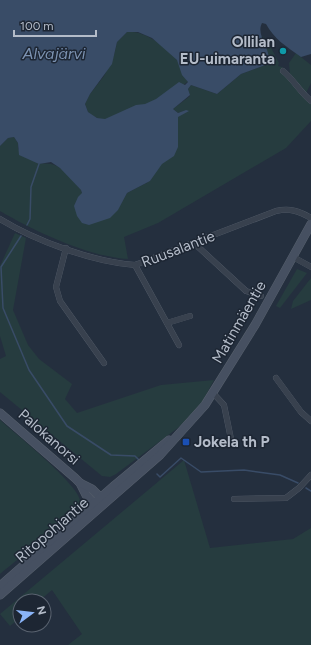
<svg xmlns="http://www.w3.org/2000/svg" width="311" height="645" viewBox="0 0 311 645" font-family="Figtree,sans-serif">
	<style>
		.green { fill: #263c3f }
		.water { fill: #394c67; fill-rule: evenodd }
		.lines { fill: none; stroke-linecap: round; stroke-linejoin: round }
		.stream { stroke: #394c67; stroke-width: 1.5 }
		.minor-casing { stroke: #565f6c; stroke-width: 6 }
		.secondary-casing { stroke: #565f6c; stroke-width: 9 }
		.minor { stroke: #38414e; stroke-width: 5.5 }
		.secondary { stroke: #465061; stroke-width: 8 }
		.culture-dot { fill: #0f9aa8; stroke: #1d2633; stroke-width: 1.5 }
		.transit-dot { fill: #1a4fb4; stroke: #1d2633; stroke-width: 1.5 }
		.labels { text-anchor: middle; dominant-baseline: central; stroke-width: 3; stroke-linejoin: round; paint-order: stroke }
		.poi-label { font-size: 15px; font-weight: bold; fill: #b4bcc9; stroke: #1d2633; text-anchor: end }
		.street-label { font-size: 15px; fill: #b4bcc9; stroke: #1d2633 }
		.water-label { font-size: 16px; font-style: italic; fill: #7c92b1; stroke: #1d2633 }
	</style>
	<rect width="100%" height="100%" fill="#242f3e"/>
	<g class="green">
		<path d="M 127,32 C 144,30 167,47 177,60 C 183,67 179,72 188,81 C 183,88 124,117 114,120 C 105,122 94,118 88,112 L 85,104 L 90,94 L 104,76 L 114,55 L 117,42 Z"/>
		<path d="M 262,35 L 268,42 L 279,63 L 278,66 L 282,67 L 290,74 L 289,63 L 296,53 L 311,65 L 311,83 L 306,93 L 311,98 L 311,121 L 286,148 L 158,223 L 124,237 L 128,259 C 89,257 34,231 0,211 L 0,146 L 8,138 L 14,137 L 18,143 L 18,149 L 39,164 C 61,161 68,175 81,190 L 82,193 L 117,211 L 127,193 L 150,181 L 176,117 L 186,110 L 178,113 L 173,109 L 190,96 L 188,89 L 191,85 L 217,94 L 241,74 L 268,64 L 266,45 Z"/>
		<path d="M 15,233 L 26,238 L 13,310 L 28,345 L 39,359 L 72,384 L 65,399 L 77,413 L 161,385 L 214,380 L 202,402 L 179,427 L 116,474 L 110,477 L 102,476 L 0,392 L 0,359 L 6,356 L 0,336 L 0,266 Z"/>
		<path d="M 297,269 L 307,273 L 280,308 L 276,306 Z"/>
		<path d="M 311,278 L 311,300 L 291,309 L 293,301 Z"/>
		<path d="M 0,420 C 12,431 85,489 80,503 C 77,513 13,563 0,574 Z"/>
		<path d="M 184,460 L 210,548 L 293,539 L 311,528 L 311,645 L 68,645 L 82,634 L 52,590 L 39,601 L 20,601 L 20,618 L 10,626 L 0,614 Z"/>
	</g>
	<path class="water" d="M 0,0 L 311,0 L 311,54 L 301,57 C 287,47 274,39 266,24 L 262,23 C 255,36 273,50 268,64 L 241,74 L 217,94 L 191,85 L 188,89 L 190,95 L 173,109 L 178,113 L 186,110 L 189,111 L 178,117 L 178,147 L 174,156 L 162,164 L 150,181 L 127,193 L 118,210 L 110,218 L 89,225 L 82,223 L 77,216 L 74,206 L 78,197 L 82,193 L 81,190 L 60,168 L 51,162 L 39,164 L 19,155 L 18,143 L 14,137 L 8,138 L 0,146 ZM 127,32 L 138,32 L 152,38 L 177,60 L 182,75 L 188,82 L 185,85 L 179,82 L 156,99 L 145,104 L 136,105 L 105,119 L 97,118 L 88,112 L 85,104 L 90,94 L 112,64 L 117,42 Z"/>
	<g class="lines">
		<g class="stream">
			<path d="M 27,225 L 30,219 L 31,187 L 39,164"/>
			<path d="M 21,236 L 1,267 L 3,308 L 29,370 L 67,426 L 111,455 L 135,456 L 139,460"/>
			<path d="M 157,474 L 160,477 L 181,458 L 201,472 L 244,470 L 280,475 L 298,483"/>
			<path d="M 306,488 L 311,491"/>
		</g>
		<g class="minor-casing">
			<g id="minor">
				<path d="M 283,71 C 293,79 300,92 311,101"/>
				<path d="M 0,219 C 36,241 93,262 135,265 L 276,211 C 290,208 299,211 311,218"/>
				<path d="M 195,244 L 246,291 L 261,296"/>
				<path d="M 66,248 L 56,287 L 60,301 L 104,363"/>
				<path d="M 293,257 L 311,267"/>
				<path d="M 135,265 L 179,345"/>
				<path d="M 167,323 L 190,316"/>
				<path d="M 276,378 L 301,412 L 311,421"/>
				<path d="M 213,393 L 224,405 L 231,439"/>
				<path d="M 234,499 L 286,498 L 299,488 L 311,475"/>
			</g>
		</g>
		<g class="secondary-casing">
			<g id="secondary">
				<path d="M 0,413 L 75,478 L 80,483 L 86,495 L 96,506"/>
				<path d="M 80,483 L 92,489 L 104,501"/>
				<path d="M 0,586 L 115,485 L 169,440"/>
				<path d="M 0,595 L 160,455 L 205,405 L 255,325 L 311,224"/>
			</g>
		</g>
		<use href="#minor" class="minor"/>
		<use href="#secondary" class="secondary"/>
	</g>
	<circle class="culture-dot" cx="283" cy="51" r="4"/>
	<rect class="transit-dot" x="182" y="438" width="8" height="8" rx="2"/>
	<g class="labels">
		<g class="poi-label">
			<text x="275" y="42">Ollilan<tspan x="275" dy="17">EU-uimaranta</tspan></text>
			<text x="194" y="442" text-anchor="start">Jokela th P</text>
		</g>
		<g class="street-label">
			<text transform="translate(178 249) rotate(-21)">Ruusalantie</text>
			<text transform="translate(239 322) rotate(-60)">Matinmäentie</text>
			<text transform="translate(49 437) rotate(41)">Palokanorsi</text>
			<text transform="translate(52 530) rotate(-41)">Ritopohjantie</text>
		</g>
		<g class="water-label">
			<text x="54" y="53">Alvajärvi</text>
		</g>
	</g>
	<g transform="translate(32 613) rotate(75)"><circle r="19" fill="#1d2633" stroke="#59626f"/>
	<path d="M0-3L7 15L0 10L-7 15Z" fill="#8ab4f8"/>
	<text y="-6" font-size="11" font-weight="bold" text-anchor="middle" fill="#b4bcc9">N</text>
	</g>
	<path d="M14 30v6h82v-6" fill="none" stroke="#b4bcc9" stroke-width="2"/>
	<text x="20" y="30" font-size="12" fill="#b4bcc9" stroke="#1d2633" stroke-width="3" paint-order="stroke">100 m</text>
</svg>
